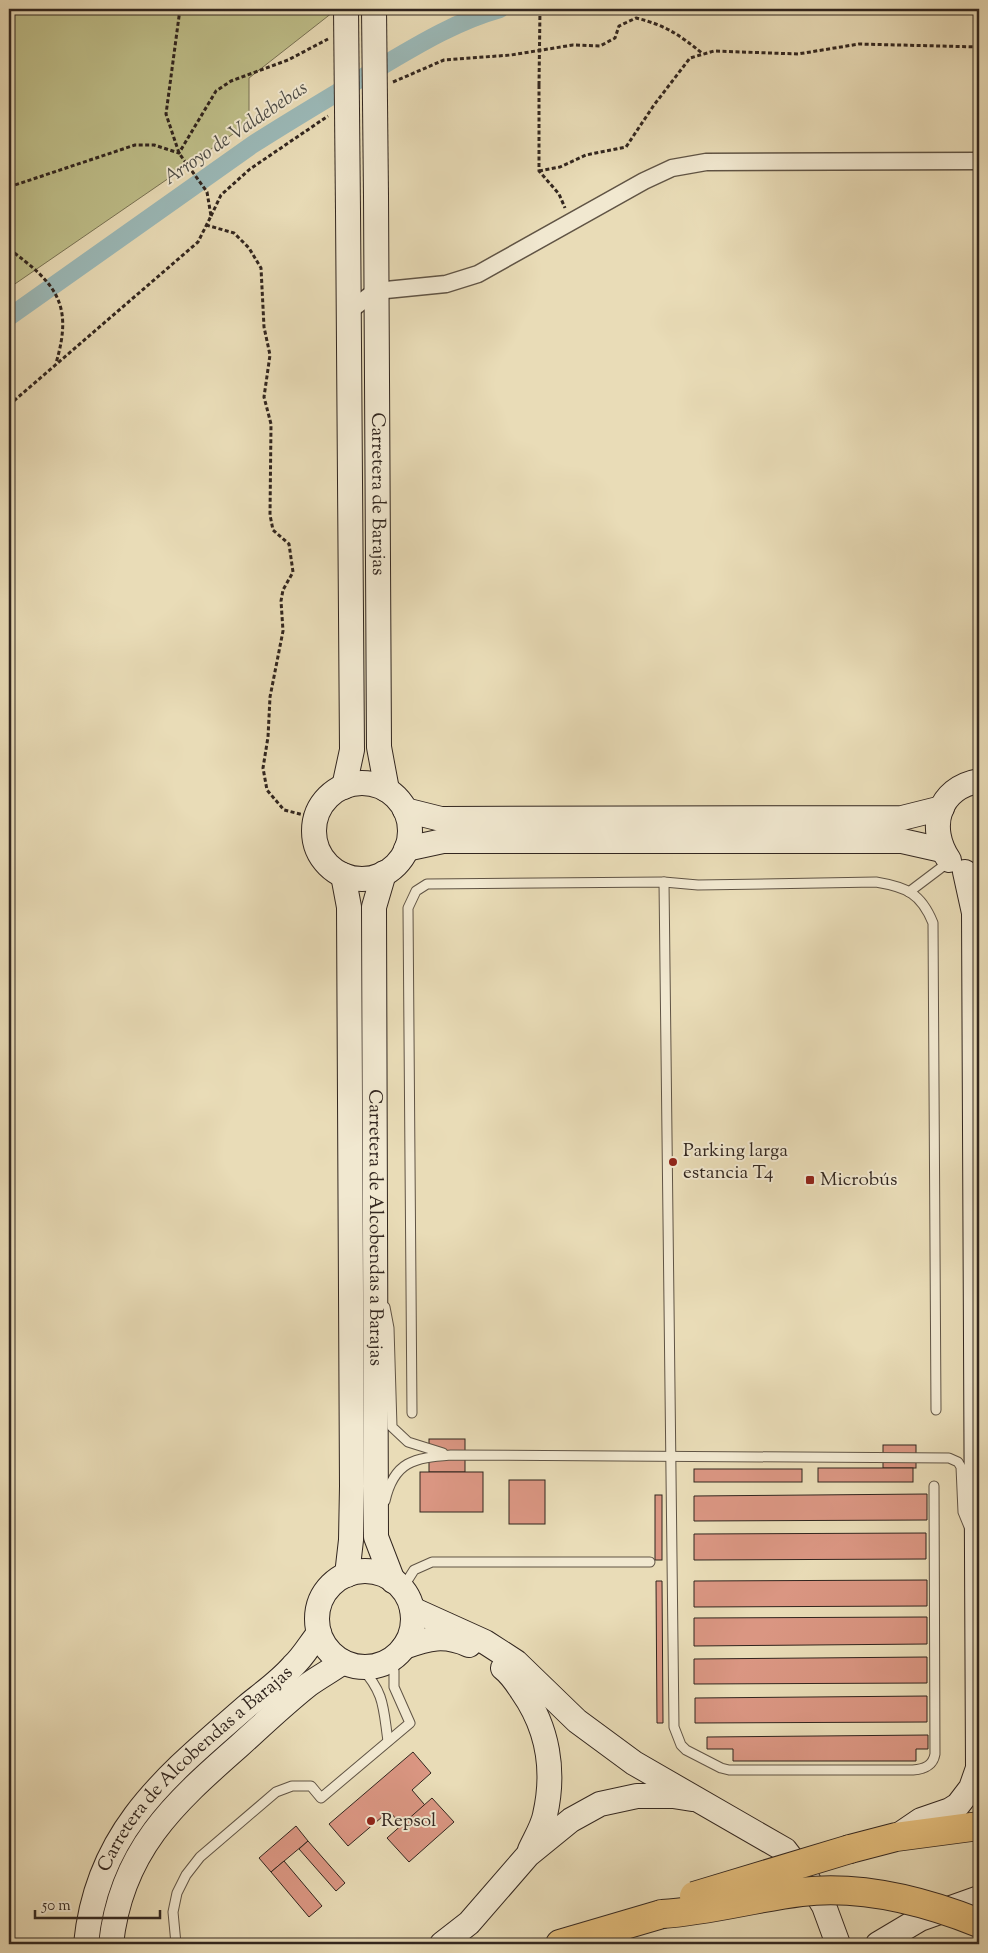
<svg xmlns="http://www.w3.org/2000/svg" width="988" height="1953" viewBox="0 0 988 1953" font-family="'Sorts Mill Goudy',serif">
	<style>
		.green { fill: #bebe89; stroke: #787254 }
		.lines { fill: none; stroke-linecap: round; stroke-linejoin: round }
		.canal { stroke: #9bb9b8; stroke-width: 18 }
		.building { fill: #da9682; stroke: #32261f }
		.lane-casing { stroke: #605445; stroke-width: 11 }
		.street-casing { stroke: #605445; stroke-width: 19 }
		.secondary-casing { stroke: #32261f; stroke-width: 26 }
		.highway-casing { stroke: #32261f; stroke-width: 30 }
		.path { stroke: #32261f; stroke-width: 3; stroke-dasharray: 4 2.5; stroke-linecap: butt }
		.lane { stroke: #f1e8d0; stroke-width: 9 }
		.street { stroke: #f1e8d0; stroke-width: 16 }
		.secondary { stroke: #f1e8d0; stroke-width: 24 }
		.highway { stroke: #e4be7c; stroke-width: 28 }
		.secondary-bridge-casing { stroke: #32261f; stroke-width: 26; stroke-linecap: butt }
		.highway-bridge-casing { stroke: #32261f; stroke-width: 30; stroke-linecap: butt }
		.path-bridge { stroke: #32261f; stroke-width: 3; stroke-dasharray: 4 2.5; stroke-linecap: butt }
		.secondary-bridge { stroke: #f1e8d0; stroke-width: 24 }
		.highway-bridge { stroke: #e4be7c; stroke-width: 28 }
		.poi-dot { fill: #8f2418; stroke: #f1e8d0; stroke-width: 2 }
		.labels { text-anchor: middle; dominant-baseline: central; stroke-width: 4; stroke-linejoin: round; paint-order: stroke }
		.street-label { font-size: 19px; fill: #32261f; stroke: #f1e8d0 }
		.poi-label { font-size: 19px; fill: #32261f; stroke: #f1e8d0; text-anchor: start }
		.water-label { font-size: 20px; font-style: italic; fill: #4c4b45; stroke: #f1e8d0 }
	</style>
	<rect width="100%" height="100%" fill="#e9dcb7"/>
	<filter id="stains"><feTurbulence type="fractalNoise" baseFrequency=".004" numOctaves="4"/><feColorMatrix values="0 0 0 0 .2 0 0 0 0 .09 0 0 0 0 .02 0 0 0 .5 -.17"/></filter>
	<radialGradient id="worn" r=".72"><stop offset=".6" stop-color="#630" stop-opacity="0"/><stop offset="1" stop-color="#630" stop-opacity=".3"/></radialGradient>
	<path class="green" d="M 9,9 L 337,9 L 249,78 L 249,123 L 9,288 Z"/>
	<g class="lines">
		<path class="canal" d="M 9,317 L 252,145 C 291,120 330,97 370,73 C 411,49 453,22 500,9"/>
	</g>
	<g class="building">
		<rect x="429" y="1439" width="36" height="33"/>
		<rect x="883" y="1445" width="33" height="23"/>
		<rect x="818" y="1468" width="95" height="14"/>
		<rect x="694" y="1469" width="108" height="13"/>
		<rect x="420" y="1472" width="63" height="40"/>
		<rect x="509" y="1480" width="36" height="44"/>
		<path d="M 927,1494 L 927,1520 L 694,1521 L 694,1496 Z"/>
		<rect x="655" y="1495" width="7" height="65"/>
		<path d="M 926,1533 L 926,1559 L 694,1560 L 694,1534 Z"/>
		<path d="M 927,1580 L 927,1606 L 694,1607 L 694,1581 Z"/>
		<path d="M 656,1581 L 662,1581 L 663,1723 L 657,1723 Z"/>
		<path d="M 927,1617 L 927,1644 L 694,1646 L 694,1618 Z"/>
		<path d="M 927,1657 L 927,1683 L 694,1684 L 694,1659 Z"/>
		<path d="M 927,1696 L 927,1722 L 695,1723 L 695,1698 Z"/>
		<path d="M 928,1735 L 928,1749 L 916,1749 L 916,1761 L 733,1761 L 733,1749 L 707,1749 L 707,1737 Z"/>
		<path d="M 413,1752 L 431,1773 L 412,1790 L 430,1811 L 407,1831 L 389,1811 L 348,1846 L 329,1824 Z"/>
		<path d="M 432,1798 L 454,1822 L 409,1862 L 387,1838 Z"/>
		<path d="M 296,1826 L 308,1841 L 271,1872 L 259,1858 Z"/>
		<path d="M 308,1841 L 345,1883 L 336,1891 L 299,1849 Z"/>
		<path d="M 284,1861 L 322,1906 L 309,1917 L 271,1872 Z"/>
	</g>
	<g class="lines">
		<g class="lane-casing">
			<g id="lane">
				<path d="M 664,882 L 674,1727 L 681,1745 L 686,1750 L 721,1768 L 729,1770 L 913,1770 C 924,1769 933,1766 935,1754 L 934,1486"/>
				<path d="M 909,892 L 950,861"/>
				<path d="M 385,1307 L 389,1328 L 392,1427 L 408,1442 L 443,1453"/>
				<path d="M 412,1413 L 408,908 L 416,891 L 427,884 L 664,882 L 698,885 L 876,882 C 906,887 921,893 933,923 L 936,1410"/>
				<path d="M 385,1501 C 394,1461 414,1458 451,1455 L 949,1458 L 958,1462 L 961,1467 L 963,1512 L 970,1529"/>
				<path d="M 402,1589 L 414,1570 L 432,1562 L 650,1562"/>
				<path d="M 361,1667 C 385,1694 383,1707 388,1741"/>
				<path d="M 176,1944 L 173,1912 L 177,1893 L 186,1875 L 200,1857 L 276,1792 L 292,1786 L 311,1786 L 321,1798 L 410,1723 L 394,1687 L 394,1671 L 391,1659"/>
			</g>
		</g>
		<g class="street-casing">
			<path id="street" d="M 349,311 L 376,291 L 446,284 L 478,274 L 644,181 L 672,168 L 706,162 L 979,161"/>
		</g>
		<g class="secondary-casing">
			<g id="secondary">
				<path id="s1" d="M 376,196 L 379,747 L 387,790"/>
				<circle cx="362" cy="831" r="48"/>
				<path d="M 344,787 L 352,750 L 348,211"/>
				<path d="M 405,810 L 441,819 L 902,818 L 942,808"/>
				<path d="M 406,849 L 443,841 L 902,841 L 942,850"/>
				<path d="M 949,860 C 927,828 938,788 979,781"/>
				<path id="s2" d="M 384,873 L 374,907 L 376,1537 L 393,1581"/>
				<path d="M 343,875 L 349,907 L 352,1486 L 351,1540 L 347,1575"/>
				<circle cx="365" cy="1619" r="48"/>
				<path d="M 412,1609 L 485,1642 L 516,1662 L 577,1721 L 634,1763 L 785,1850 L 808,1880 L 824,1906 L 838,1944"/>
				<path d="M 404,1647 C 429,1638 444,1634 469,1645"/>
				<path d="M 503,1668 C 511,1674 516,1682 522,1691 C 548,1728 555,1771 545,1815 C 543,1826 535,1839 530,1850"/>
				<path d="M 896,1837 L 921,1820 L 950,1810 L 958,1805 L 971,1788 L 978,1768 L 974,913 L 965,872"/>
				<path id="s3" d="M 86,1944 C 97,1830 167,1776 247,1706 C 263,1693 280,1681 293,1666 C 303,1657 310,1644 319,1633"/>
				<path d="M 111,1944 C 121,1851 173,1804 239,1746 C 262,1725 284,1704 308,1685 C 319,1677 332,1670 343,1662"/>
				<path d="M 442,1944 L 469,1923 L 528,1855 L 571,1820 L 600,1804 L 637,1796 L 673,1796 L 692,1799"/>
				<path d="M 878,1944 L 920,1919 L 979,1898"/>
			</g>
		</g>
		<g class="highway-casing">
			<g id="highway">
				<path d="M 850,1849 L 896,1837 L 979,1826"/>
				<path d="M 560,1944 L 662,1914"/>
			</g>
		</g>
		<g class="path">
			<path d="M 393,82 L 444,60 L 511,55 L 573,45 L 600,46 L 615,38 L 619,26 L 636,18 C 665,25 680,35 703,54"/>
			<path d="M 539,85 L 539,171 L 559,194 L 565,208"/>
			<path d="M 539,171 L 560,167 L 586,155 L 626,147 L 654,105 L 690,58 L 714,51 L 798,54 L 859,44 L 979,47"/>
			<path d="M 9,187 L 135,145 L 154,145 L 179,153 L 216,91 L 231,81 L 288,60 L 328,39"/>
			<path d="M 211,216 L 221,195 L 250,169 L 328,116"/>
			<path d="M 206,225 L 234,233 L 249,248 L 261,268 L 264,327 L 270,355 L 264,397 L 271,424 L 270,515 L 273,530 L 289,544 L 293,572 L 283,590 L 281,601 L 283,631 L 270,697 L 268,737 L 263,768 L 267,790 L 284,810 L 316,818"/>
			<path d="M 9,249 C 55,283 74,303 56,363"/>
			<path d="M 9,405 L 198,242 L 211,216 L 207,192 L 179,153 L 166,114 L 180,9"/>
		</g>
		<use href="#lane" class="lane"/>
		<use href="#street" class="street"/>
		<use href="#secondary" class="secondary"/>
		<use href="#highway" class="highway"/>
		<g class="secondary-bridge-casing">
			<g id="secondary-bridge">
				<path d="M 346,9 L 348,211"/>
				<path d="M 374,9 L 376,196"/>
			</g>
		</g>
		<g class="highway-bridge-casing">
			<g id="highway-bridge">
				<path d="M 694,1896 L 850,1849"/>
				<path d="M 662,1914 C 709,1911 754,1898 801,1892 C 860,1885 924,1901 979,1923"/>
			</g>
		</g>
		<path class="path-bridge" d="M 539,85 L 540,9"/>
		<use href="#secondary-bridge" class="secondary-bridge"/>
		<use href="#highway-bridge" class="highway-bridge"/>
	</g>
	<g class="poi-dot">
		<circle cx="673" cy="1162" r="5"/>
		<rect x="805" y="1175" width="10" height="10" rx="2.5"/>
		<circle cx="371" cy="1821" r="5"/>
	</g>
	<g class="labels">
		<g class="street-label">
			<text stroke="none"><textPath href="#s1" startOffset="298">Carretera de Barajas</textPath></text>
			<text stroke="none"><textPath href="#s2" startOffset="356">Carretera de Alcobendas a Barajas</textPath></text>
			<text stroke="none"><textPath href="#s3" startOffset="214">Carretera de Alcobendas a Barajas</textPath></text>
		</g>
		<g class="poi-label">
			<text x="683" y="1151">Parking larga<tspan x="683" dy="22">estancia T4</tspan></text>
			<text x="820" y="1180">Microbús</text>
			<text x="381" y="1821">Repsol</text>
		</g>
		<g class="water-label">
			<text transform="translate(236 134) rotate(-34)">Arroyo de Valdebebas</text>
		</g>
	</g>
	<rect width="988" height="1953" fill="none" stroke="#e9dcb7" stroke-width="30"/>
	<rect x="10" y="10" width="968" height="1933" fill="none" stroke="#32261f" stroke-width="2.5"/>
	<rect x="15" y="15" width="958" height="1923" fill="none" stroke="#32261f"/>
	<path d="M35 1910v8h125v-8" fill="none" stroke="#32261f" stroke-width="2.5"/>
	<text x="42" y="1910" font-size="15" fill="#32261f" stroke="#f1e8d0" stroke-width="4" paint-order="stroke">50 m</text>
	<rect width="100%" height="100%" filter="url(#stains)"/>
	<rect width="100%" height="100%" fill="url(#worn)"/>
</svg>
